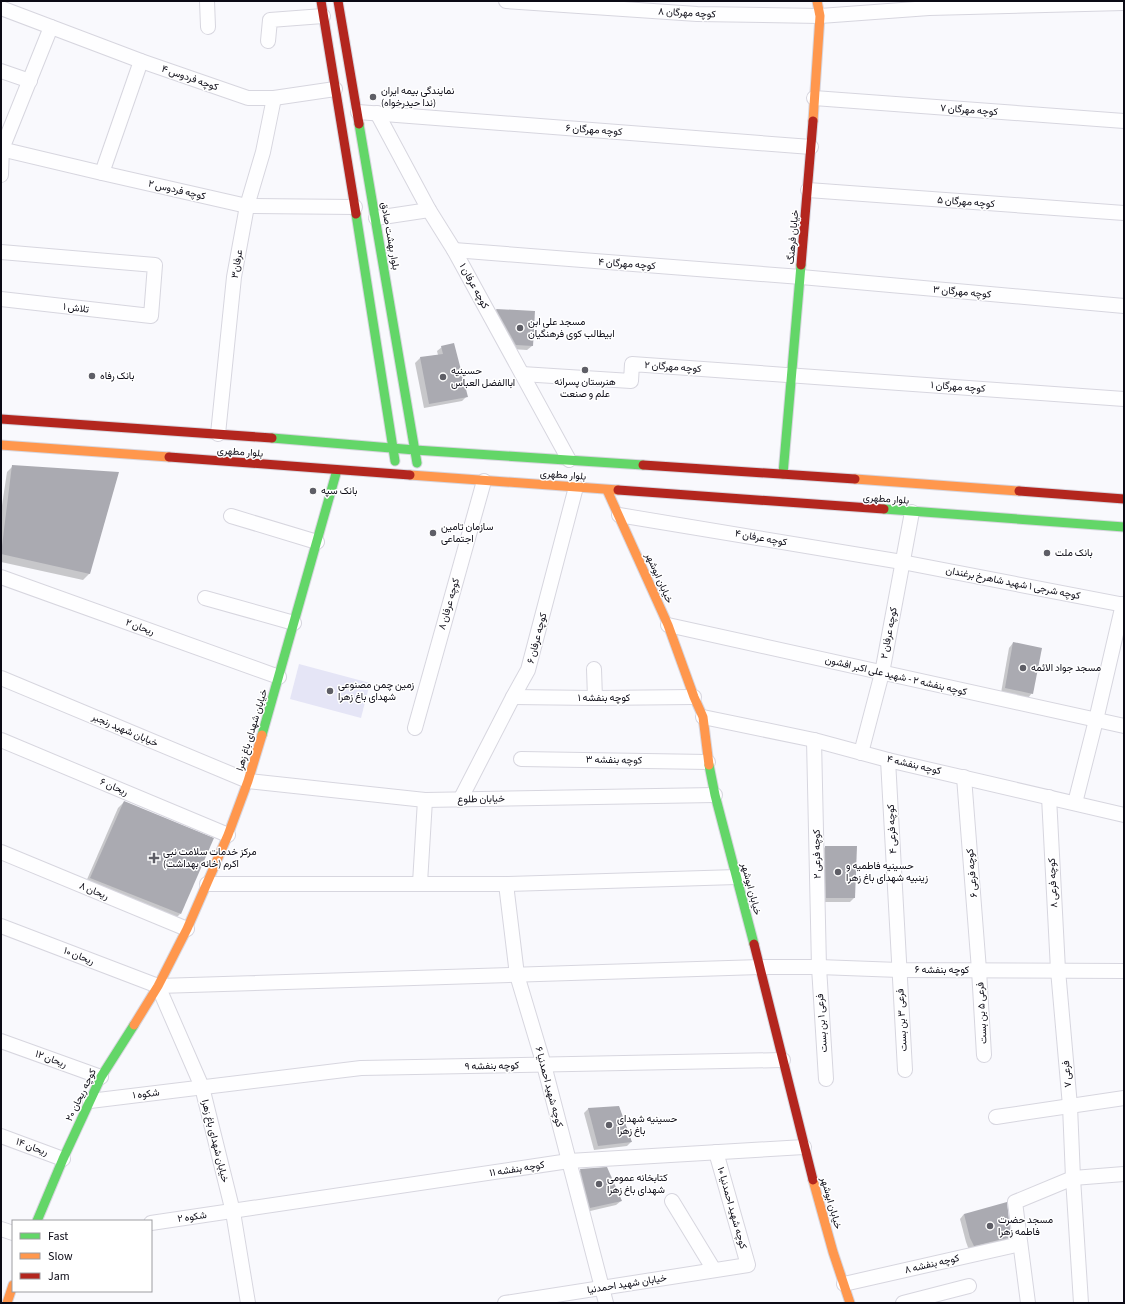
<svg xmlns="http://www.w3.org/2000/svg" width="1125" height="1304" viewBox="0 0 1125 1304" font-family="'Source Sans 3',Vazirmatn,sans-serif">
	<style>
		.green { fill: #e5e5f6 }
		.shadow { fill: #0003 }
		.building { fill: #aaaab1 }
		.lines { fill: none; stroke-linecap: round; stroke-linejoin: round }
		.street-casing { stroke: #d7d6df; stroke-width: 16 }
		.fast-casing { stroke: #d7d6df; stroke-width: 11 }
		.slow-casing { stroke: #d7d6df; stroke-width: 11 }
		.jam-casing { stroke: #d7d6df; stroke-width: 11 }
		.street { stroke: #fefeff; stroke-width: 14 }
		.fast { stroke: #63d668; stroke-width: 9 }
		.slow { stroke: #ff974d; stroke-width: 9 }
		.jam { stroke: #b3261e; stroke-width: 9 }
		.poi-dot { fill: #5e5e66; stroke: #fff; stroke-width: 1.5 }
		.labels { text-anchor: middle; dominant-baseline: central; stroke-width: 3; stroke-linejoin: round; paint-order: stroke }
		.street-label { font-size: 10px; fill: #0b0a15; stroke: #fff }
		.poi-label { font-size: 10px; fill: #0b0a15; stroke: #fff; text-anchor: start }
	</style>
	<rect width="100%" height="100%" fill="#f9f9fd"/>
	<path class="green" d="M 299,664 L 370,683 L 361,718 L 290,699 Z"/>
	<g class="shadow">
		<path d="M 496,310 L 534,312 L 532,346 L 527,350 L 511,349 L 492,314 Z"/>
		<path d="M 442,347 L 467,396 L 462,401 L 424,408 L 415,363 L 420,358 L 438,355 L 437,351 Z"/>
		<path d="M 13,466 L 118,473 L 89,574 L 83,580 L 1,562 L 1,512 L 7,472 Z"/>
		<path d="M 1013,643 L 1032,693 L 1028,698 L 1001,693 L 1009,648 Z"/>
		<path d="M 124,802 L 180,914 L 174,920 L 85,884 L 118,808 Z"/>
		<path d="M 825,847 L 854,898 L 850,902 L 822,902 L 821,851 Z"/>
		<path d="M 619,1107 L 631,1142 L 627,1146 L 594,1150 L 584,1113 L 588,1109 Z"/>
		<path d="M 581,1170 L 621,1201 L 616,1205 L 586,1212 L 576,1174 Z"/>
		<path d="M 964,1214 L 1010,1237 L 1005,1242 L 969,1250 L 966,1242 L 960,1219 Z"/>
	</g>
	<g class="building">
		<path d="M 496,309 L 535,311 L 533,346 L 516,345 Z"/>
		<path d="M 454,343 L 468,397 L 429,404 L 420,357 L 443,354 L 441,346 Z"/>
		<path d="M 12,465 L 119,472 L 90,574 L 1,554 Z"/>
		<path d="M 1013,642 L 1042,648 L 1033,694 L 1005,688 Z"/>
		<path d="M 124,801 L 214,838 L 181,914 L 90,878 Z"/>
		<path d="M 825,846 L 857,846 L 855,898 L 826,898 Z"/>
		<path d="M 619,1106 L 632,1142 L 598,1146 L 588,1108 Z"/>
		<path d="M 607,1167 L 622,1201 L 590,1208 L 580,1169 Z"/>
		<path d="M 1007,1202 L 1011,1237 L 974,1246 L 970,1238 L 964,1214 Z"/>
	</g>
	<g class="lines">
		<g class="street-casing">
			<g id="street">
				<path d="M 207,1 L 208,27"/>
				<path d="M 506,1 L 697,14 L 820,16 L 929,8 L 1124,3"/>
				<path d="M 1,8 L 141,61 L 248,98 L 274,98 L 335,89"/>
				<path d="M 268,41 L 270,20 L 323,16"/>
				<path d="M 1,71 L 30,81"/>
				<path d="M 814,98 L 1124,121"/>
				<path d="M 358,112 L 811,147"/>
				<path d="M 377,113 L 429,210 L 454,250 L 569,460"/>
				<path d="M 1,149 L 102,173 L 247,206 L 355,207"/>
				<path d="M 102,173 L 141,61"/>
				<path d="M 1,175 L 2,149 L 51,27"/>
				<path d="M 808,190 L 1124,213"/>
				<path d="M 376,218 L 429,210"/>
				<path d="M 454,250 L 801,277 L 1124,306"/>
				<path d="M 1,252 L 155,265 L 151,316 L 1,299"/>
				<path d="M 522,374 L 631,381 L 632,364 L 1124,399"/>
				<path d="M 218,434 L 234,277 L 247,206 L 263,152 L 274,98"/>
				<path d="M 619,515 L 902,562 L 1124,605"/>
				<path d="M 231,516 L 317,542"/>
				<path d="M 1,577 L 279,677"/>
				<path d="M 205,598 L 294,623"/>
				<path d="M 668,625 L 1124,726"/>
				<path d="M 594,669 L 595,698"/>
				<path d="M 1,678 L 248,781 L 425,800 L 715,795"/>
				<path d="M 513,697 L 595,698 L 694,697"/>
				<path d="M 703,717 L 814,740 L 888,760 L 1124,815"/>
				<path d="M 415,728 L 484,481"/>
				<path d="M 1,740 L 228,835"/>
				<path d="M 814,740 L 819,967 L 826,1079"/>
				<path d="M 861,753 L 882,673 L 912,512"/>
				<path d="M 521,759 L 708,762"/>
				<path d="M 888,760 L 905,1070"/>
				<path d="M 964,777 L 979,970 L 984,1055"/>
				<path d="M 1049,797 L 1058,970 L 1070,1106 L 1073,1178 L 1081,1303"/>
				<path d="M 460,800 L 513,697 L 528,670 L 576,487"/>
				<path d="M 1075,803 L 1096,720 L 1123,604"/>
				<path d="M 1,852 L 187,929"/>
				<path d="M 420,883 L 425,800"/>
				<path d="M 207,884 L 506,884 L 737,877"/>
				<path d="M 506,884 L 517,975 L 544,1065 L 606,1303"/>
				<path d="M 1,926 L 158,986 L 760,967 L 819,967 L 899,970 L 1124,971"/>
				<path d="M 158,986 L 202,1087 L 233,1212 L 248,1303"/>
				<path d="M 1,1041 L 101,1077"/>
				<path d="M 90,1101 L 361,1068 L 783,1060"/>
				<path d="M 996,1117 L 1124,1098"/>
				<path d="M 1,1136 L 63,1159"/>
				<path d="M 672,1201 L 714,1270"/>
				<path d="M 151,1223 L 569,1161 L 804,1147"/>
				<path d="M 1,1229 L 13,1233"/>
				<path d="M 844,1284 L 1020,1244"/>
				<path d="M 505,1303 L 748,1265 L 716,1152"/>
				<path d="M 903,1303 L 969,1286"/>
				<path d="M 1028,1303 L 1015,1202 L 1073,1178 L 1124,1174"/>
			</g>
		</g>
		<g class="fast-casing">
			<g id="fast">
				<path d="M 359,124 L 417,463"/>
				<path d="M 356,214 L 395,461"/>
				<path d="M 272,438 L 415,450 L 643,465"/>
				<path d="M 783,474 L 801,265"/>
				<path d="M 884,509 L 1124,527"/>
				<path d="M 262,735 L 337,470"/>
				<path d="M 709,765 L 715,795 L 754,944"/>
				<path d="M 37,1221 L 63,1159 L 101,1077 L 134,1025"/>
			</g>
		</g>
		<g class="slow-casing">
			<g id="slow">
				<path d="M 813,121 L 820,16 L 817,1"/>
				<path d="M 1,445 L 169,457"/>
				<path d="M 410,475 L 618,490"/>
				<path d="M 855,479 L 1019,491"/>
				<path d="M 607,490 L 668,625 L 694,697 L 703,717 L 709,765"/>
				<path d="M 134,1025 L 158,986 L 187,929 L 228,835 L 248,781 L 262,735"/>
				<path d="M 813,1180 L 833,1252 L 850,1303"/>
				<path d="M 7,1303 L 13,1285"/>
			</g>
		</g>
		<g class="jam-casing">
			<g id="jam">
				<path d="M 321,1 L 356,214"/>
				<path d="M 338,1 L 359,124"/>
				<path d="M 801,265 L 813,121"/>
				<path d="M 1,419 L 272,438"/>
				<path d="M 169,457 L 410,475"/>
				<path d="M 643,465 L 855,479"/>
				<path d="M 618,490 L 884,509"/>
				<path d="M 1019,491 L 1124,499"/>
				<path d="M 754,944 L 813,1180"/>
			</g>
		</g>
		<use href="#street" class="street"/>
		<use href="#fast" class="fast"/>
		<use href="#slow" class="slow"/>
		<use href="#jam" class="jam"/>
	</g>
	<g class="poi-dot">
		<circle cx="373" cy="97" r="4"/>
		<circle cx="520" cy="328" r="4"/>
		<circle cx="585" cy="370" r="4"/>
		<circle cx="92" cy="376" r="4"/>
		<circle cx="443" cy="377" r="4"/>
		<circle cx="313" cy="491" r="4"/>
		<circle cx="433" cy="533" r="4"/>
		<circle cx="1047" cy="553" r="4"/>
		<circle cx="1023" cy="668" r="4"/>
		<circle cx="330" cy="691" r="4"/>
		<path d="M152 852h4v4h4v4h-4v4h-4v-4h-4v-4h4z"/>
		<circle cx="838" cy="872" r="4"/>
		<circle cx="609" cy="1125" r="4"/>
		<circle cx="599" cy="1184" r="4"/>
		<circle cx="990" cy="1226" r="4"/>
	</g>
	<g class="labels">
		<g class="street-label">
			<text transform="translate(687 13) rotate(3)">کوچه مهرگان ۸</text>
			<text transform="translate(190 78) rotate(19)">کوچه فردوس ۴</text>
			<text transform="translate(969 110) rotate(4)">کوچه مهرگان ۷</text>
			<text transform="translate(594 130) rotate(4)">کوچه مهرگان ۶</text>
			<text transform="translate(177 190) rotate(13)">کوچه فردوس ۲</text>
			<text transform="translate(966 202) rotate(4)">کوچه مهرگان ۵</text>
			<text transform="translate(390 236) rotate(80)">بلوار بهشت صادق</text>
			<text transform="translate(793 237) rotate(-85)">خیابان فرهنگ</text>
			<text transform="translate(237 264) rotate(-81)">عرفان۳</text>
			<text transform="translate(627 264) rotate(4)">کوچه مهرگان ۴</text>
			<text transform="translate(474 286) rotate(61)">کوچه عرفان ۱</text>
			<text transform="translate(962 292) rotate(5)">کوچه مهرگان ۳</text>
			<text transform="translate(76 308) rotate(7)">تلاش ۱</text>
			<text transform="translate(673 367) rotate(4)">کوچه مهرگان ۲</text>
			<text transform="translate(958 387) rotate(4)">کوچه مهرگان ۱</text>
			<text transform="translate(240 452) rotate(4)">بلوار مطهری</text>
			<text transform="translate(563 475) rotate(4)">بلوار مطهری</text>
			<text transform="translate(886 499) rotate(4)">بلوار مطهری</text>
			<text transform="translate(761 538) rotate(10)">کوچه عرفان ۴</text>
			<text transform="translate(659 578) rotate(66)">خیابان ابوشهر</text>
			<text transform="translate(1013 583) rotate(11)">کوچه شرجی ۱ شهید شاهرخ برغندان</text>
			<text transform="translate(449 604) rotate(-74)">کوچه عرفان ۸</text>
			<text transform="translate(140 627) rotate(20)">ریحان ۲</text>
			<text transform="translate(889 633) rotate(-79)">کوچه عرفان ۲</text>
			<text transform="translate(537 638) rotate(-75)">کوچه عرفان ۶</text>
			<text transform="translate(896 676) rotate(13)">کوچه بنفشه ۲ - شهید علی اکبر افشون</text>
			<text x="604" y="698">کوچه بنفشه ۱</text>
			<text transform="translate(125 730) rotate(23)">خیابان شهید رنجبر</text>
			<text transform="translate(252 730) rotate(-73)">خیابان شهدای باغ‌ زهرا</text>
			<text transform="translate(614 760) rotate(1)">کوچه بنفشه ۳</text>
			<text transform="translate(914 765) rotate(13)">کوچه بنفشه ۴</text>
			<text transform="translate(114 787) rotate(23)">ریحان ۶</text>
			<text transform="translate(481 799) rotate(-1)">خیابان طلوع</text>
			<text transform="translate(892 829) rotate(-93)">کوچه فرعی ۴</text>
			<text transform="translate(817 854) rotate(-91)">کوچه فرعی ۲</text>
			<text transform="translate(972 873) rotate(-95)">کوچه فرعی ۶</text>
			<text transform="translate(1053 883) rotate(-93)">کوچه فرعی ۸</text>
			<text transform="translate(751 889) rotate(75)">خیابان ابوشهر</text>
			<text transform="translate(94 891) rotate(22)">ریحان ۸</text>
			<text transform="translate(79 956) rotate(21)">ریحان ۱۰</text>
			<text x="942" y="970">کوچه بنفشه ۶</text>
			<text transform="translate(982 1013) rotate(-93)">فرعی ۵ بن بست</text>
			<text transform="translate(902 1020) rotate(-93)">فرعی ۳ بن بست</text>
			<text transform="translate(822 1023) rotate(-94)">فرعی ۱ بن بست</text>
			<text transform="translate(51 1059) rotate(20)">ریحان ۱۲</text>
			<text transform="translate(492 1066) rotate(-1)">کوچه بنفشه ۹</text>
			<text transform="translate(1067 1074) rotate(-95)">فرعی ۷</text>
			<text transform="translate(549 1087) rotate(75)">کوچه شهید احمدنیا ۶</text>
			<text transform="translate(146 1094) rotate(-7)">شکوه ۱</text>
			<text transform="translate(81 1095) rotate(-64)">کوچه ریحان ۲۰</text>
			<text transform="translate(215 1141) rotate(76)">خیابان شهدای باغ زهرا</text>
			<text transform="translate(32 1147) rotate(20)">ریحان ۱۴</text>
			<text transform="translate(517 1169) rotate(-9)">کوچه بنفشه ۱۱</text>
			<text transform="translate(831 1203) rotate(74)">خیابان ابوشهر</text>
			<text transform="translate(732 1208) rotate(74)">کوچه شهید احمدنیا ۱۰</text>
			<text transform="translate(192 1217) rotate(-8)">شکوه ۲</text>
			<text transform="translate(932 1264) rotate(-13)">کوچه بنفشه ۸</text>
			<text transform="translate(627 1284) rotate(-9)">خیابان شهید احمدنیا</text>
		</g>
		<g class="poi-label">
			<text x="381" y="91">نمایندگی بیمه ایران<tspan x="381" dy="12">(ندا حیدرخواه)</tspan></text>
			<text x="528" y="322">مسجد علی ابن<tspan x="528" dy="12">ابیطالب کوی فرهنگیان</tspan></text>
			<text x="451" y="371">حسینیه<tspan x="451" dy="12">اباالفضل العباس</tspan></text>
			<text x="100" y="376">بانک رفاه</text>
			<text x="585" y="382" text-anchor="middle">هنرستان پسرانه<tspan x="585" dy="12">علم و صنعت</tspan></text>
			<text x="321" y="491">بانک سپه</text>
			<text x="441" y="527">سازمان تامین<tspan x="441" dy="12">اجتماعی</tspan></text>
			<text x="1055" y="553">بانک ملت</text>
			<text x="1031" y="668">مسجد جواد الائمه</text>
			<text x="338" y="685">زمین چمن مصنوعی<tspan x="338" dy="12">شهدای باغ زهرا</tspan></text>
			<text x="163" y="852">مرکز خدمات سلامت نبی<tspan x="163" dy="12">اکرم (خانه بهداشت)</tspan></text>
			<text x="846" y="866">حسینیه فاطمیه و<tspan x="846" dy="12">زینبیه شهدای باغ زهرا</tspan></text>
			<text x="617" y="1119">حسینیه شهدای<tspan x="617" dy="12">باغ زهرا</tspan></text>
			<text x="607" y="1178">کتابخانه عمومی<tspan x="607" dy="12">شهدای باغ زهرا</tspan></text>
			<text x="998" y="1220">مسجد حضرت<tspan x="998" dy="12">فاطمه زهرا</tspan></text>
		</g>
	</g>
	<rect width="1125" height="1304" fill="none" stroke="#0b0a15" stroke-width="4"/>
	<rect x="12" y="1220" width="140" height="72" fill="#ffffff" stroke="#9d9da1"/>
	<rect x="20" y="1233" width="20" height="6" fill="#63d668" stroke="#9d9da1"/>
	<text x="48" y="1240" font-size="12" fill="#0b0a15">Fast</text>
	<rect x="20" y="1253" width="20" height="6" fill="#ff974d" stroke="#9d9da1"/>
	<text x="48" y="1260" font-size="12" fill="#0b0a15">Slow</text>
	<rect x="20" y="1273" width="20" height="6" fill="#b3261e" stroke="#9d9da1"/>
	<text x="48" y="1280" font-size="12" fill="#0b0a15">Jam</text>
</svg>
